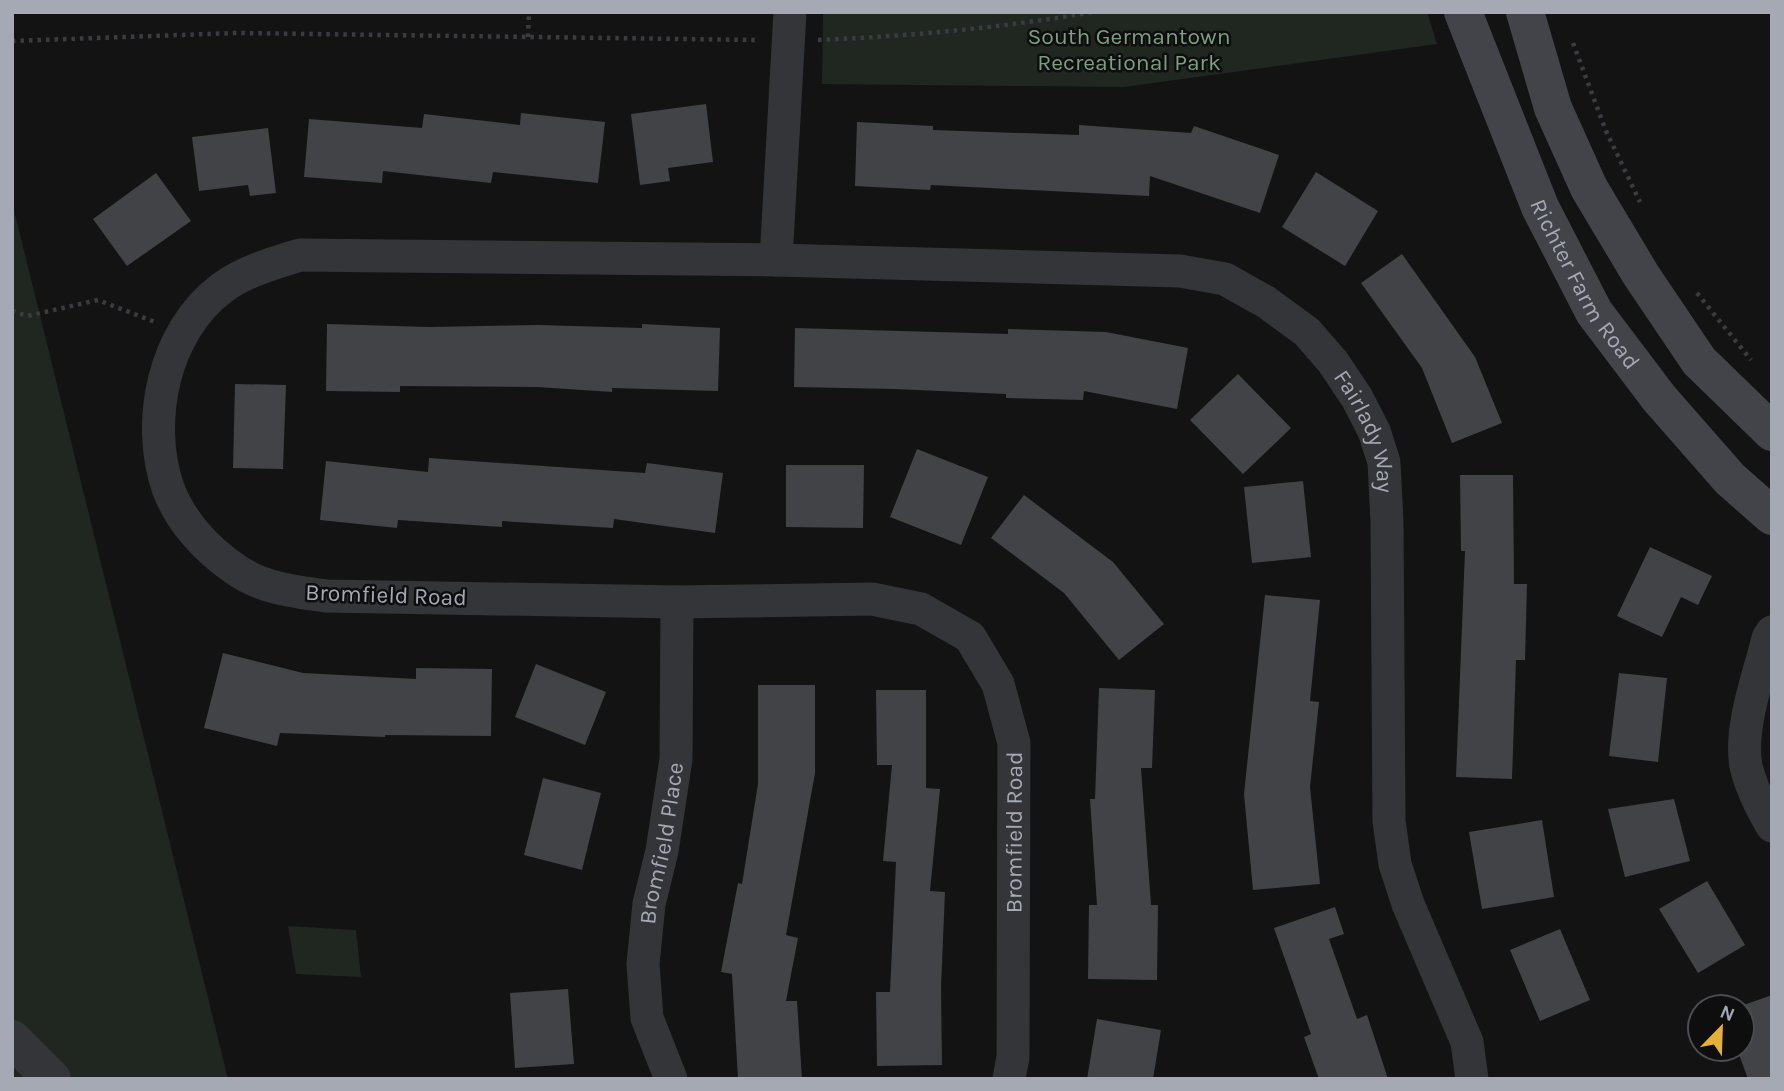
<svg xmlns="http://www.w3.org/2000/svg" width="1784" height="1091" viewBox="0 0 1784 1091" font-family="Karla,sans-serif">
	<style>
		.green { fill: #1f2720 }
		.building { fill: #424347 }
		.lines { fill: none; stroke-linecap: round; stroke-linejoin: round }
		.path { stroke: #3a3c40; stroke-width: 4.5; stroke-dasharray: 3.5 5; stroke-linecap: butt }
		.minor { stroke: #343539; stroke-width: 33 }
		.tertiary { stroke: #343539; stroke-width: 38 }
		.secondary { stroke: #424449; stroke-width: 38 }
		.labels { text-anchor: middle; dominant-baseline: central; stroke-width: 5; stroke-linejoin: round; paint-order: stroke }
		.park-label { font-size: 23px; fill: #7d9e80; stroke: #0e0e0f }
		.street-label { font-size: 23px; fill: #a5a9b4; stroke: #0e0e0f }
	</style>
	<rect width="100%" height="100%" fill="#131314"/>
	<g class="green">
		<path d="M 823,12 L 1427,12 L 1437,44 L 1124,87 L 822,84 Z"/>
		<path d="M 12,202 L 228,1079 L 12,1079 Z"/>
		<path d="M 288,926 L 356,930 L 361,977 L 296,974 Z"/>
	</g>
	<g class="building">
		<path d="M 706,104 L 713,162 L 668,168 L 670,181 L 640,185 L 631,114 Z"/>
		<path d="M 521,113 L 605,122 L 598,183 L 493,172 L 491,183 L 383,171 L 382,183 L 304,177 L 309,119 L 422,128 L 424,114 L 520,125 Z"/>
		<path d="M 857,122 L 933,126 L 933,130 L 1079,135 L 1079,125 L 1191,133 L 1194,126 L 1279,155 L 1260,213 L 1150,176 L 1149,196 L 931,185 L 930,190 L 855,186 Z"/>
		<path d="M 268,128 L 276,193 L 250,196 L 248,185 L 199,191 L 192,137 Z"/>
		<path d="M 1316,172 L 1378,211 L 1345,266 L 1282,227 Z"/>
		<path d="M 156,173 L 191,221 L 127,266 L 93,219 Z"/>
		<path d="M 1402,254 L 1475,357 L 1502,423 L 1452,443 L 1422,368 L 1361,283 Z"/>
		<path d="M 327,324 L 430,327 L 539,325 L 642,328 L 642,324 L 720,328 L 718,391 L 612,388 L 612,392 L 537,387 L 400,386 L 400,392 L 326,391 Z"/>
		<path d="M 795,328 L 1008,334 L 1008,329 L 1106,332 L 1188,348 L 1177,409 L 1084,391 L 1083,400 L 1006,398 L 1006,394 L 895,389 L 794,387 Z"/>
		<path d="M 1238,374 L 1291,428 L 1243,474 L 1190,420 Z"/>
		<path d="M 235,384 L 286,385 L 283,469 L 233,468 Z"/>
		<path d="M 917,449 L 988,477 L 961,545 L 890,517 Z"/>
		<path d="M 429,458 L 645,473 L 647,463 L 723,473 L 715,533 L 614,519 L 613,528 L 502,521 L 502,527 L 398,520 L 397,528 L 320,520 L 326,461 L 428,472 Z"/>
		<path d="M 786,465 L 864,465 L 863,528 L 786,527 Z"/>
		<path d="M 1460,475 L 1513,475 L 1514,584 L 1527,584 L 1525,660 L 1516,660 L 1512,779 L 1456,777 L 1465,551 L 1461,551 Z"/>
		<path d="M 1303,481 L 1311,557 L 1252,563 L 1244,487 Z"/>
		<path d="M 1024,495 L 1113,562 L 1164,624 L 1119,660 L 1064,593 L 991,538 Z"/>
		<path d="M 1650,547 L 1712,576 L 1698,605 L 1681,597 L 1662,637 L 1617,616 Z"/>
		<path d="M 1265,595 L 1320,600 L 1310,701 L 1319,702 L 1310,787 L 1320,884 L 1253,890 L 1244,794 Z"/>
		<path d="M 223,653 L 303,673 L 416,679 L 416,668 L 492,669 L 491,736 L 385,735 L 385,737 L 280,733 L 277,746 L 204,728 Z"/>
		<path d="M 536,664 L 606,692 L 585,745 L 515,717 Z"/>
		<path d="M 1619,673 L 1667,678 L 1658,762 L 1609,756 Z"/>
		<path d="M 758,685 L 815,685 L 815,773 L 786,935 L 798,938 L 786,1001 L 797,1001 L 802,1079 L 738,1079 L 732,974 L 721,972 L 738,883 L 742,884 L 758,784 Z"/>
		<path d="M 1099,688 L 1155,690 L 1152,768 L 1141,768 L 1151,905 L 1158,905 L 1157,980 L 1088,979 L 1089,905 L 1097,905 L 1090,799 L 1095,799 Z"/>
		<path d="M 876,690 L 926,690 L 926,788 L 940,789 L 930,891 L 945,892 L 941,987 L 942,1065 L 877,1066 L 876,992 L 890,992 L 896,862 L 883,861 L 892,765 L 877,765 Z"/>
		<path d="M 543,778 L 601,793 L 582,870 L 524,855 Z"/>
		<path d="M 1674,799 L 1690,861 L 1625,877 L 1608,809 Z"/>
		<path d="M 1542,820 L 1554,897 L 1482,909 L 1469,832 Z"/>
		<path d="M 1707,881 L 1745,945 L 1698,973 L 1659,909 Z"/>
		<path d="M 1335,907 L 1344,934 L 1329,939 L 1357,1019 L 1367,1015 L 1388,1079 L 1319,1079 L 1304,1037 L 1311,1034 L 1274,928 Z"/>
		<path d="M 1560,929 L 1590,1000 L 1540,1021 L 1510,950 Z"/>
		<path d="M 568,989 L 574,1064 L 515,1068 L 510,993 Z"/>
		<path d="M 1772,995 L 1772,1079 L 1748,1079 L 1737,1049 L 1742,1049 L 1742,1007 L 1738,1007 Z"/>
		<path d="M 1097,1019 L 1161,1030 L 1153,1079 L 1087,1079 Z"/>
	</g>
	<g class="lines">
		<g class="path">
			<path d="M 528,37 L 529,12"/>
			<path d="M 818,40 C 912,36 1000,28 1093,12"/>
			<path d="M 12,41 L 236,33 L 757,40"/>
			<path d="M 1573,43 L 1606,131 L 1640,202"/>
			<path d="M 1697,293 L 1751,360"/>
			<path d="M 12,311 L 27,316 L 98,300 L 155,322"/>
		</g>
		<g class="minor">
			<path d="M 776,260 L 790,12"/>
			<path d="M 1772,632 L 1768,638 C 1759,676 1739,727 1746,766 C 1751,788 1761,807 1772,826"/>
			<path id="s1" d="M 671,1079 L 647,1018 L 643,964 L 649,904 L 662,851 L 676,759 L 677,602"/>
			<path id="s2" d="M 1009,1079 L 1013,1057 L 1014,743 L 998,684 L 970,637 L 921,609 L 872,599 L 677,602 L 326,596 C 295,592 261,588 235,569 C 206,549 180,521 168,488 C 145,421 164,331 222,288 C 245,271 274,263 300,255 L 776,260 L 1180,271 L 1225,279 L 1266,302 L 1307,332 L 1333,362 L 1357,398 L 1374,431 L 1384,462 L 1387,522 L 1389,821 L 1395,864 L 1408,904 L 1467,1042 L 1472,1079"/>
		</g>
		<path class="tertiary" d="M 12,1039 L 52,1079"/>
		<g class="secondary">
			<path id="s3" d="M 1463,12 L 1540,207 L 1594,312 L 1659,398 L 1730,479 L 1772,516"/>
			<path d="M 1525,12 L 1553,108 L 1589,188 L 1641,275 L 1699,361 L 1772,432"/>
		</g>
	</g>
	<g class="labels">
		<g class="park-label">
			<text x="1129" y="36">South Germantown<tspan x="1129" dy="26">Recreational Park</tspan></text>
		</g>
		<g class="street-label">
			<text stroke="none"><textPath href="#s3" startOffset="299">Richter Farm Road</textPath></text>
			<text stroke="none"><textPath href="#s2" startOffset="2754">Fairlady Way</textPath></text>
			<text transform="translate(386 595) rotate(2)">Bromfield Road</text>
			<text stroke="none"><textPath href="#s2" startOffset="247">Bromfield Road</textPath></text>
			<text stroke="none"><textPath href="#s1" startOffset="242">Bromfield Place</textPath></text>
		</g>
	</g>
	<rect width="1784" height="1091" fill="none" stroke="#a5a9b4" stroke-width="28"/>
	<g transform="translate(1721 1028) rotate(23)"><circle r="33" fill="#0e0e0f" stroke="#4a4c51" stroke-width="2"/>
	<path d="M0-5L12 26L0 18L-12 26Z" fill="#e5b03a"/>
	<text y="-10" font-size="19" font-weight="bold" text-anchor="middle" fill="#a5a9b4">N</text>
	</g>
</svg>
